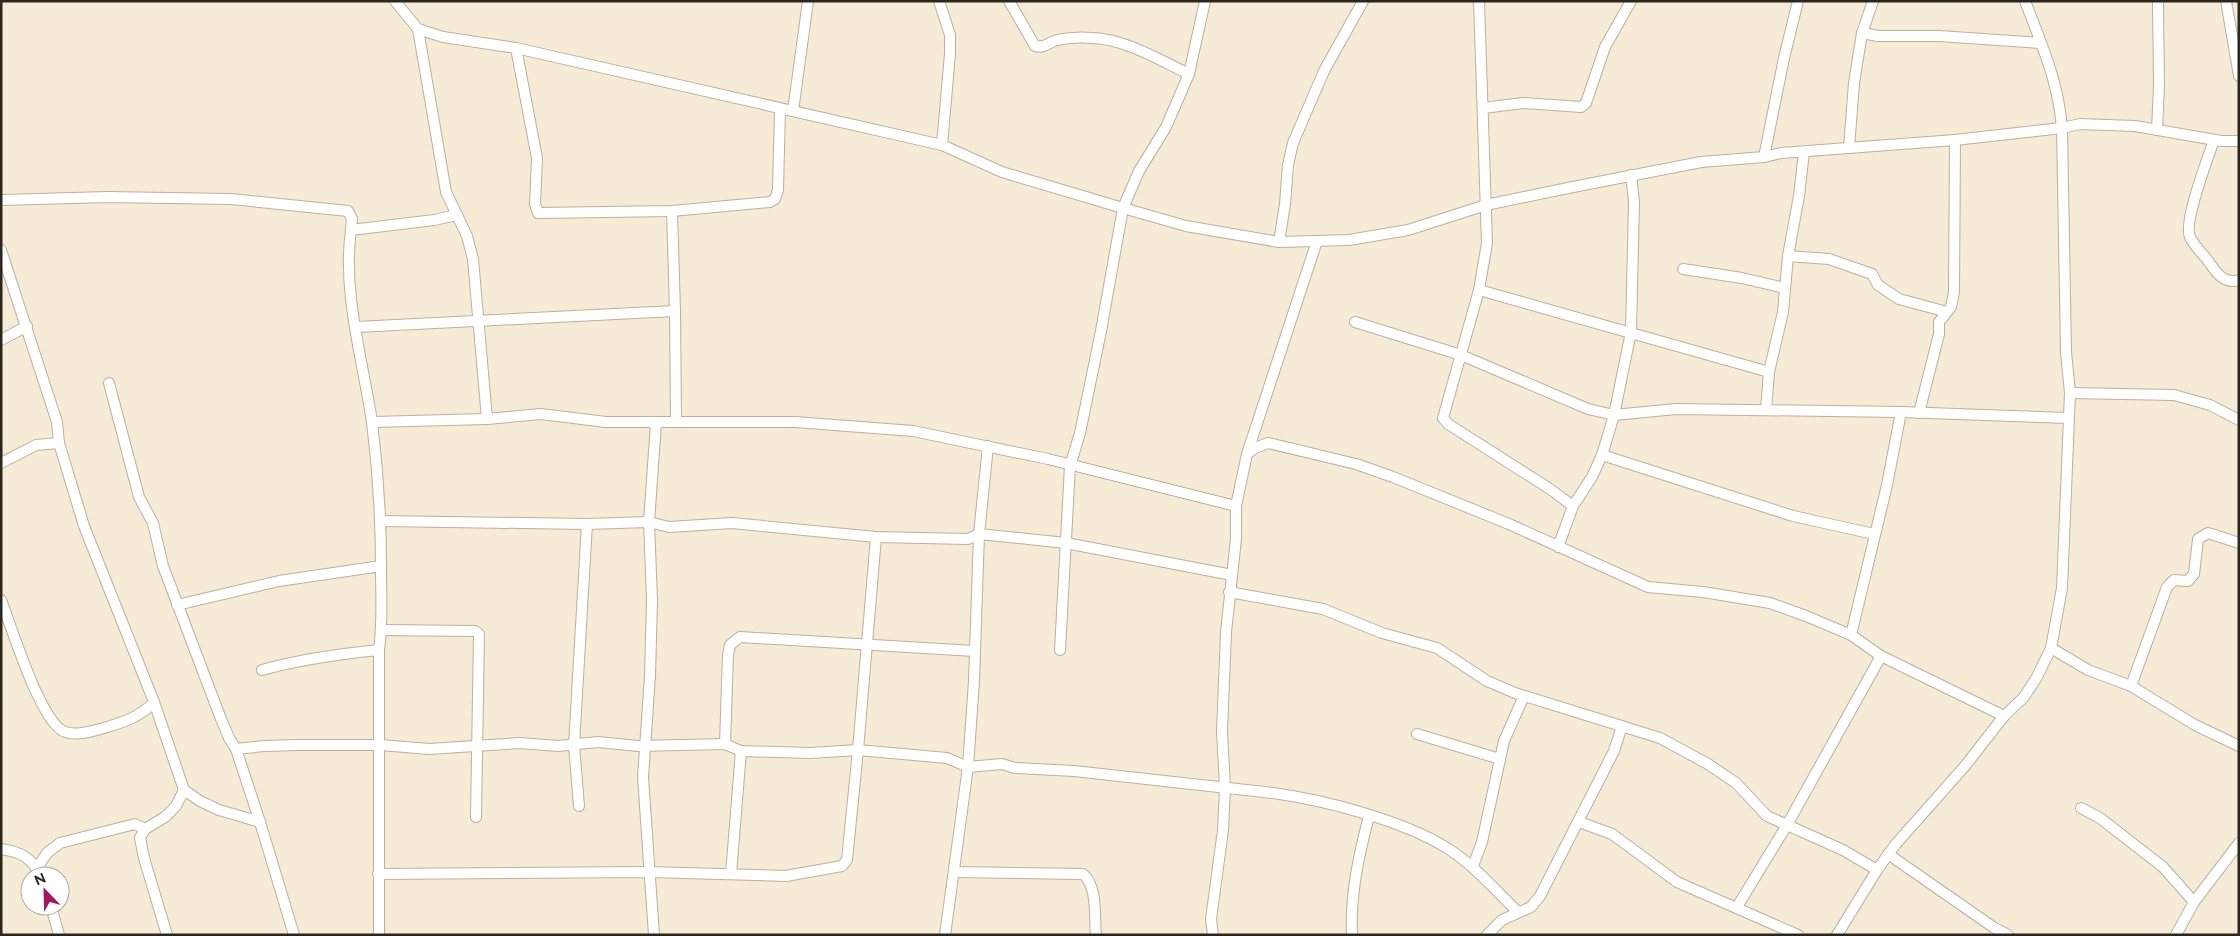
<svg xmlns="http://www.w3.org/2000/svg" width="2240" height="936" viewBox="0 0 2240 936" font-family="Raleway,sans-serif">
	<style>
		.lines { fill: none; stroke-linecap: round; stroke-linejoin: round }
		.minor-casing { stroke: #bab19d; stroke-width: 12 }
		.minor { stroke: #fff; stroke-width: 10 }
	</style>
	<rect width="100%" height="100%" fill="#f5ebd7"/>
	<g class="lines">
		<g class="minor-casing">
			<g id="minor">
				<path d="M 395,1 L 418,29 L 443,37 L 516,48 L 942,145 L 1002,172 L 1123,208 L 1186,226 L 1279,242 L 1349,240 L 1408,230 L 1486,205 L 1573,187 L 1701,162 L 1764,157 L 1781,153 L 1955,140 L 2062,128 L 2080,124 L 2135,126 L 2221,141 L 2239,141"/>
				<path d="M 939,1 L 950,35 L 950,54 L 942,145"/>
				<path d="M 1009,1 L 1035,46 C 1044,49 1049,42 1057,40 C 1067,38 1081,37 1092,38 C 1126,39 1159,60 1189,74"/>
				<path d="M 1479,1 L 1487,243 L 1479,290 L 1443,418 L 1448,424 L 1550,489 L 1573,506"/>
				<path d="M 2226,1 L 2239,76"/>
				<path d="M 418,29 L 446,192 L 467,236 L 473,259 L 487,419 L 541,414 L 606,422 L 795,422 L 913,431 L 1048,459 L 1236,506"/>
				<path d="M 1862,33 L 1878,36 L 1939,36 L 2041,43"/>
				<path d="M 516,48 L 537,158 L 535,204 L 538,213 L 672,211 L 770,202 L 775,199 L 778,190 L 780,110"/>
				<path d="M 1483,108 L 1523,103 L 1581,107 L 1586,103 L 1605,47 L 1631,1"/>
				<path d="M 793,111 L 808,1"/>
				<path d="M 2157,130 L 2159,85 L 2158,1"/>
				<path d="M 2214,140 C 2208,158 2183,222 2190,237 C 2194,247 2205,255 2211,265 C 2218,275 2225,284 2239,280"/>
				<path d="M 1849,148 L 1854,83 L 1862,33 L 1873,1"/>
				<path d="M 1764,157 L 1784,58 L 1798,1"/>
				<path d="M 1,200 L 108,197 L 231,199 L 348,211 L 352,219 L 351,230 L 434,220 L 457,215"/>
				<path d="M 672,211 L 675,311 L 676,420"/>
				<path d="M 351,230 C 342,292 363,361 372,422 C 378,470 381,519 381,567 C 381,595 383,623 379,650 L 379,935"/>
				<path d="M 1279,242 L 1285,204 L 1288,165 L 1293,143 L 1324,71 L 1363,1"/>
				<path d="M 1,250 L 57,422 L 59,443 L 84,526 L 154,702 L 184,790 L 200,801 L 219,810 L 260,822 L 294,935"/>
				<path d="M 1788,256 L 1829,259 L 1872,274 L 1878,285 L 1899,299 L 1947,312"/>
				<path d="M 1683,269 L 1742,278 L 1785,288"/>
				<path d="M 1479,290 L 1769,372"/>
				<path d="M 1355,322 L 1461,355 L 1588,409 L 1614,415 L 1676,409 L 1901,412 L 2068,418"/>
				<path d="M 356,327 L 675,311"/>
				<path d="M 1,340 L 27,326"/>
				<path d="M 109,383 L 139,497 L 153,523 L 163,566 L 221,719 L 229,738 L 236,749 L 260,822"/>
				<path d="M 2070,393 L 2174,395 L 2210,405 L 2239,420"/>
				<path d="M 1766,410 L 1769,372 L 1783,312 L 1788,256 L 1799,196 L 1804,152"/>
				<path d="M 1919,413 L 1939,334 L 1939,322 L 1951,307 L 1954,292 L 1955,140"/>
				<path d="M 372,422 L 487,419"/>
				<path d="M 1247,454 L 1255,448 L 1268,443 L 1356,464 L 1393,477 L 1509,524 L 1648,587 L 1703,592 L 1770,603 L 1806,616 L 1851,635 L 1881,656 L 2004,716"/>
				<path d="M 1602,455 L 1793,516 L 1874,534"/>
				<path d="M 1,463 L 36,445 L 59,443"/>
				<path d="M 381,521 L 587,524 L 649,522 L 669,527 L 732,523 L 876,537 L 968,539 L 979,534 L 1066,543 L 1232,575"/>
				<path d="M 1558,547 L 1573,506 L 1592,477 L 1602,455 L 1614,415 L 1631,332 L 1634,201 L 1631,175"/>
				<path d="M 1229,592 L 1323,609 L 1382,633 L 1437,648 L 1487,681 L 1515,693 L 1660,738 L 1708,764 L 1736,783 L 1767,816 L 1843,850 L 1877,870"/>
				<path d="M 1,600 C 12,628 39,718 63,731 C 75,737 92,731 104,728 C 124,722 140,717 154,702"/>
				<path d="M 177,605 L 279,581 L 381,566"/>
				<path d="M 382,630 L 475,631 L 479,634 L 476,817"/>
				<path d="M 1851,635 L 1887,485 L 1901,412"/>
				<path d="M 2051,648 L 2088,670 L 2131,686 L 2195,725 L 2239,746"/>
				<path d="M 1060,650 L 1070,466 L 1080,433 L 1101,331 L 1123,208 L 1139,171 L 1166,127 L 1189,74 L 1205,1"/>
				<path d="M 262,670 C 301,659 339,654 379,650"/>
				<path d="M 2131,686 L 2167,587 L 2174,580 L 2188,581 L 2194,574 L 2198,539 L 2208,533 L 2239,543"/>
				<path d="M 1417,734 L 1500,759"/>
				<path d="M 725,744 L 728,655 L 730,645 L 740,637 L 974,651"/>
				<path d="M 236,749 L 264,746 L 297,745 L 380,745 L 429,749 L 520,743 L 558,746 L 598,742 L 638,746 L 725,744 L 741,751 L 810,753 L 858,750 L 914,755 L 947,758 L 968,767 L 1002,764 L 1015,768 L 1074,771 L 1273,793 C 1325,800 1404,821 1447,848 C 1474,865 1495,890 1518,912"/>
				<path d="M 579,806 L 574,745 L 587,524"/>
				<path d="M 2081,808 L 2100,818 L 2163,867 L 2194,902"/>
				<path d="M 1579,822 L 1612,834 L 1677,882 L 1798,935"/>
				<path d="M 1,849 C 20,852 32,857 40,876"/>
				<path d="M 1888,854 L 1993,927 L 2008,935"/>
				<path d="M 1473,866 L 1482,842 L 1504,741 L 1524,696"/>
				<path d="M 37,868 L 47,853 L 60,843 L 135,824 L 145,829"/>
				<path d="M 954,872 L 1083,874 C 1098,887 1094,916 1096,935"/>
				<path d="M 378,874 L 649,872 L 786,876 L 842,866 L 847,860 L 858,750 L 876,537"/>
				<path d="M 731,874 L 741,751"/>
				<path d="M 51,906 L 59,935"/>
				<path d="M 1737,907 L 1787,825 L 1881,656"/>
				<path d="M 167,935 L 144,858 L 140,838 L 145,829 L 165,817 L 176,806 L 184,790"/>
				<path d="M 654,935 L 643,777 L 650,676 L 652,600 L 649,522 L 656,423"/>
				<path d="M 945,935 L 968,767 L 974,681 L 979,534 L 988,446"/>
				<path d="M 1213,935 L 1211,919 L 1223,830 L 1225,788 L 1222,731 L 1226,632 L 1236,539 L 1236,506 L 1247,454 L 1317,241"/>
				<path d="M 1352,935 C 1350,895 1359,854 1369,816"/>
				<path d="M 1487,935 L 1502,920 L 1531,907 L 1540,896 L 1614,751 L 1622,726"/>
				<path d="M 1837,935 L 1877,870 L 1895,845 L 1965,766 L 2004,716 L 2024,697 L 2037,677 L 2051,648 L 2062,588 L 2070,393 L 2066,352 L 2062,128 C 2058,80 2042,46 2025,1"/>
				<path d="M 2176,935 L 2194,902 L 2239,843"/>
			</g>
		</g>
		<use href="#minor" class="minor"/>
	</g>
	<rect width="2240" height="936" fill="none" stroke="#2a271f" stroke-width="5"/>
	<g transform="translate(45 891) rotate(337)"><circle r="24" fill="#ffffff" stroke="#aaa9a5"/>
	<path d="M0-4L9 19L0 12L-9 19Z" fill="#a4185e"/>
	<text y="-8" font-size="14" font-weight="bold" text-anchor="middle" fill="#2a271f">N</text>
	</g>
</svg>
